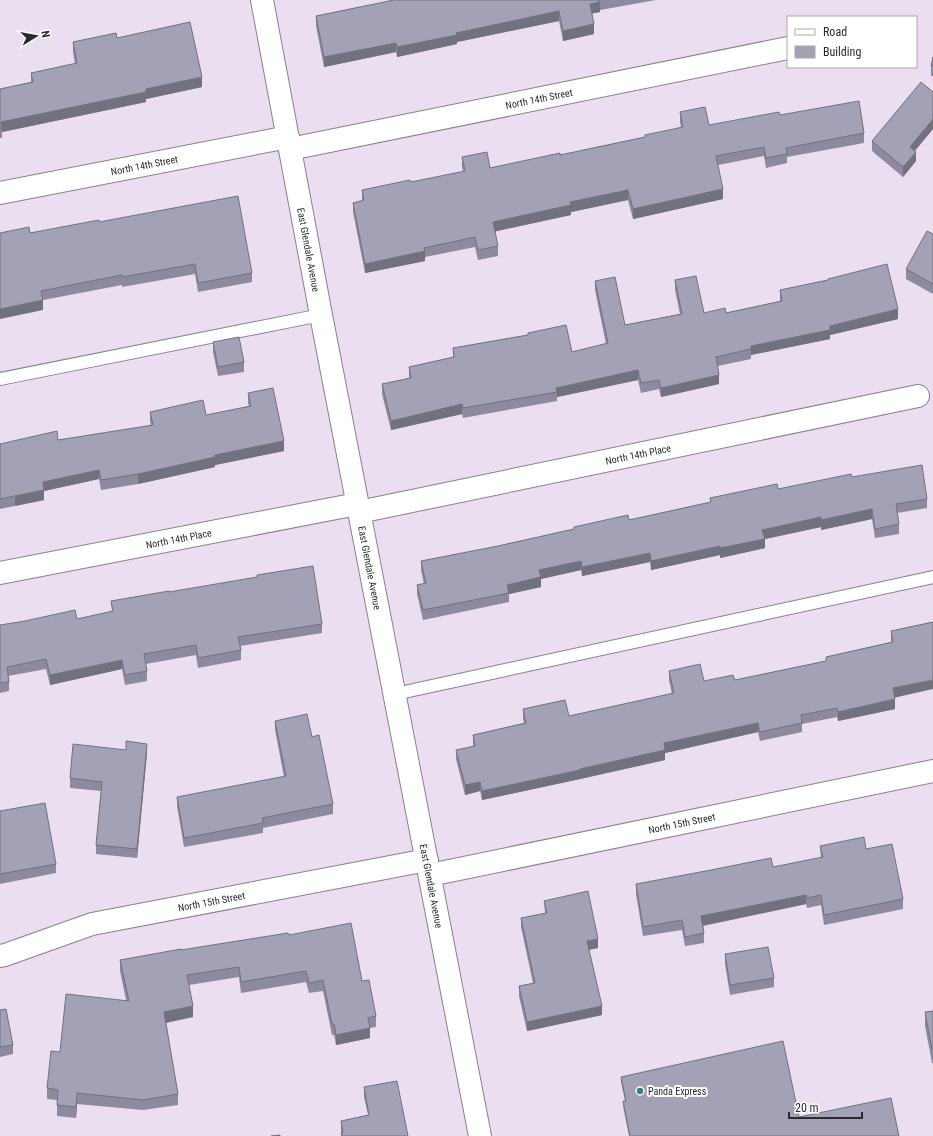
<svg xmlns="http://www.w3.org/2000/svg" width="933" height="1136" viewBox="0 0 933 1136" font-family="'Roboto Condensed',sans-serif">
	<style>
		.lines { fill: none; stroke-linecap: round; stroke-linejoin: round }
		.lane-casing { stroke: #8b7f90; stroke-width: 14 }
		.street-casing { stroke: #8b7f90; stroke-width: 24 }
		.secondary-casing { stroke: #8b7f90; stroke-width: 24 }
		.lane { stroke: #fff; stroke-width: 12 }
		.street { stroke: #fff; stroke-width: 22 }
		.secondary { stroke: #fff; stroke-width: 22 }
		.wall { fill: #8c8a9c }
		.shaded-wall { fill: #72717f }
		.building { fill: #a3a1b5; stroke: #72717f }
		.poi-dot { fill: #398281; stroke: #fff; stroke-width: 1.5 }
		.labels { text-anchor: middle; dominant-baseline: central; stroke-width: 4; stroke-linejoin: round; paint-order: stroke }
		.street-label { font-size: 10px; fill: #2d2830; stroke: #fff }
		.poi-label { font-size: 10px; fill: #2d2830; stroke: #fff; text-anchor: start }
	</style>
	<rect width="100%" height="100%" fill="#ebdef1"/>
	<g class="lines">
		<g class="lane-casing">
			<g id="lane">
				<path d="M 0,379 L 321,315"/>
				<path d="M 395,694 L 933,577"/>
			</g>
		</g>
		<g class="street-casing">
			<g id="street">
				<path id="s1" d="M 290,149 L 788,48"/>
				<path id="s2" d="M 0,193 L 288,137"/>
				<path id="s3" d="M 359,512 L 918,396"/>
				<path id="s4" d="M 0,573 L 357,504"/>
				<path id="s5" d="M 430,875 L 933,771"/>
				<path id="s6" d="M 0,956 L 5,955 L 92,924 L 427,860"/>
			</g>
		</g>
		<g class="secondary-casing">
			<g id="secondary">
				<path id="s7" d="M 262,0 L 321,315 L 480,1136"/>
			</g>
		</g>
		<use href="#lane" class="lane"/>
		<use href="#street" class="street"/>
		<use href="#secondary" class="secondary"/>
	</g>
	<g class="wall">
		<path d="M 394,0 L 656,0 L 600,10 L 600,12 L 592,13 L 594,34 L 563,41 L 559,21 L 457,42 L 457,44 L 397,57 L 396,52 L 324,67 L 316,26 L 316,16 Z"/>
		<path d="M 117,38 L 202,87 L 146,99 L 146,102 L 2,132 L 2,138 L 0,138 L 0,89 L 31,82 L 31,73 L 75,64 L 73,52 L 73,42 Z"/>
		<path d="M 933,57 L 933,76 L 931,76 L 931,66 Z"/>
		<path d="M 680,112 L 709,125 L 780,115 L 864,133 L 864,143 L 787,157 L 787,163 L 766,168 L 764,156 L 718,165 L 723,199 L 633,219 L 628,200 L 571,212 L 571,215 L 495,231 L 498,246 L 498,256 L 478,260 L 475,247 L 425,257 L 425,261 L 365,273 L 353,212 L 353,203 L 362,201 L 362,190 L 411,182 L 463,172 L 462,167 L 462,157 L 490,168 L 560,155 L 645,137 L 681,127 L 680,122 Z"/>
		<path d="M 933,129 L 915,151 L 916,161 L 903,177 L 872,151 L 872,141 Z"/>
		<path d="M 99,222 L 252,273 L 252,282 L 198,292 L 195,274 L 122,287 L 122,285 L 43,300 L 43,310 L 30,233 Z"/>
		<path d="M 933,234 L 933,294 L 906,279 L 906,269 Z"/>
		<path d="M 828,279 L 898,319 L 830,335 L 830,339 L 751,355 L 751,359 L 718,366 L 719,384 L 661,397 L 659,389 L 641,393 L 638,380 L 557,397 L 557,401 L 463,418 L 462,414 L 391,430 L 382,394 L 382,384 L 409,378 L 409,367 L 453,357 L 453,348 L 528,335 L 528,333 L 572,352 L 606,344 L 595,290 L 595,281 L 625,325 L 680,314 L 675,290 L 675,280 L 704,313 L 726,313 L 780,301 L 780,290 L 828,280 Z"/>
		<path d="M 213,342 L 244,362 L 244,372 L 218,376 L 213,352 Z"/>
		<path d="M 248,393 L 284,451 L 215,465 L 215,467 L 138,484 L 101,490 L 99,479 L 44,491 L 44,500 L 0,509 L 0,444 L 58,440 L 151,426 L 150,421 L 150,412 L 206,415 L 249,406 L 248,403 Z"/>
		<path d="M 852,477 L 927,499 L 927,508 L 897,513 L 899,524 L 899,534 L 875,538 L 872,519 L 821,530 L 821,527 L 765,539 L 765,548 L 720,558 L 720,555 L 651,570 L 650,562 L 582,576 L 581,570 L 541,579 L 541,587 L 509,594 L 509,602 L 423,620 L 417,594 L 417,585 L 424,584 L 421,570 L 421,561 L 498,546 L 574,529 L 574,527 L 629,520 L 710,502 L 710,498 L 778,489 Z"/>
		<path d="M 169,592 L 322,624 L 322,633 L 240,646 L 241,650 L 241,660 L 198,668 L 196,655 L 146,664 L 147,671 L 147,681 L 125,685 L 122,669 L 50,685 L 46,669 L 8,676 L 9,682 L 9,691 L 0,693 L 0,625 L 77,619 L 112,612 L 111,601 Z"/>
		<path d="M 933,622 L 895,697 L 895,709 L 838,721 L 837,717 L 802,724 L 802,732 L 760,741 L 758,732 L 665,753 L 665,760 L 580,779 L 482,800 L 480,791 L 465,795 L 456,759 L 456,750 L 473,746 L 473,735 L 524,723 L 523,719 L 523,709 L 569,716 L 672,694 L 669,680 L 669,671 L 704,681 L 735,680 L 826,661 L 826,657 L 891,642 L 891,631 Z"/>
		<path d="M 275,721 L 312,737 L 333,804 L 333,814 L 263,828 L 263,833 L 184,847 L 177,806 L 177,797 L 284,777 L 275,730 Z"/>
		<path d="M 147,753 L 137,858 L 96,854 L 96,845 L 101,791 L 70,788 L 70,778 Z"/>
		<path d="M 0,811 L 56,864 L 56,873 L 0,884 Z"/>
		<path d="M 820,846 L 866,849 L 903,899 L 903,909 L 824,925 L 821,905 L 807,908 L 806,904 L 703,926 L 704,933 L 704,943 L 685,946 L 682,930 L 643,936 L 636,894 L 636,884 L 773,867 L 821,858 Z"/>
		<path d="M 544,901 L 598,948 L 589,950 L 602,1015 L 527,1031 L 519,996 L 519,986 L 533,983 L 521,927 L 521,918 L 545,913 Z"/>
		<path d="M 289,935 L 362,981 L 376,1016 L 376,1027 L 370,1028 L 370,1038 L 336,1045 L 334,1035 L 332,1035 L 323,991 L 309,993 L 306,982 L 241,993 L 239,977 L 189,985 L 193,1017 L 166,1023 L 178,1094 L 178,1105 L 143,1110 L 77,1104 L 76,1118 L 57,1116 L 57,1100 L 47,1099 L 47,1088 L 60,1052 L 126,1000 L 120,971 L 120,960 L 181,950 Z"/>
		<path d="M 725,954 L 774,978 L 774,987 L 730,995 L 725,964 Z"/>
		<path d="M 0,1010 L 13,1045 L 13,1054 L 0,1057 Z"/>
		<path d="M 933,1011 L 933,1063 L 932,1063 L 925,1026 L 925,1012 Z"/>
		<path d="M 621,1077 L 799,1117 L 899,1136 L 629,1136 L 623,1106 L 623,1101 L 625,1101 L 621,1082 Z"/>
		<path d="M 364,1087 L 408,1136 L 341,1136 L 341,1121 L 368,1115 L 364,1097 Z"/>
	</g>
	<g class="shaded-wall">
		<path d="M 600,2 L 600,12 L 590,14 L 590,4 Z"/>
		<path d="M 559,11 L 559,21 L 457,42 L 457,44 L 397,57 L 397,47 L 456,33 Z"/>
		<path d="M 594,24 L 594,34 L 563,41 L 563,31 Z"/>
		<path d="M 396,43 L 396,52 L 324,67 L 324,57 Z"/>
		<path d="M 202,77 L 202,87 L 146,99 L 146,102 L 2,132 L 1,122 L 146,89 Z"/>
		<path d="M 933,119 L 933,129 L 910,156 L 910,147 Z"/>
		<path d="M 916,152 L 916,161 L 903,177 L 903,167 Z"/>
		<path d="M 723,189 L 723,199 L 633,219 L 633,209 Z"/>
		<path d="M 628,190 L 628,200 L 571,212 L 571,215 L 493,232 L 493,222 L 570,202 Z"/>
		<path d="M 425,251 L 425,261 L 365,273 L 365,264 Z"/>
		<path d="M 43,300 L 43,310 L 0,319 L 0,309 Z"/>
		<path d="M 898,309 L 898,319 L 830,335 L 830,339 L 751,355 L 751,346 Z"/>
		<path d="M 638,370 L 638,380 L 557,397 L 557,392 L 556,388 Z"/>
		<path d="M 719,375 L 719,384 L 661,397 L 661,388 Z"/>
		<path d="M 462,404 L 462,414 L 391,430 L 391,421 Z"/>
		<path d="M 284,441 L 284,451 L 215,465 L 215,467 L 138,484 L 138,474 L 215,455 Z"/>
		<path d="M 99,470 L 99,479 L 44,491 L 44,500 L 15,506 L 15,497 L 43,482 Z"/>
		<path d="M 872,509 L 872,519 L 821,530 L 821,520 Z"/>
		<path d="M 821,517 L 821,527 L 765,539 L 765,548 L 720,558 L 720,548 L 762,530 Z"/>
		<path d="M 720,546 L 720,555 L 651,570 L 651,561 Z"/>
		<path d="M 650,553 L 650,562 L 582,576 L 582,567 Z"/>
		<path d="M 581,561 L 581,570 L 541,579 L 541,587 L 509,594 L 507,585 L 539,570 Z"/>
		<path d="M 122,660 L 122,669 L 50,685 L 50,675 Z"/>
		<path d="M 933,680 L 933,689 L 893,698 L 893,688 Z"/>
		<path d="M 895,699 L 895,709 L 838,721 L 838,712 Z"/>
		<path d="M 758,723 L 758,732 L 665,753 L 665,760 L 580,779 L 482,800 L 482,791 L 580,769 L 664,743 Z"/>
		<path d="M 147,744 L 147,753 L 137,858 L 137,849 Z"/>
		<path d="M 480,782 L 480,791 L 465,795 L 465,785 Z"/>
		<path d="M 806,895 L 806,904 L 701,926 L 701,916 Z"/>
		<path d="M 598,939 L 598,948 L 587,950 L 587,941 Z"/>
		<path d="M 193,1006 L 193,1017 L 164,1023 L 164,1012 Z"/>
		<path d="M 602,1006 L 602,1015 L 527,1031 L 527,1022 Z"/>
		<path d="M 370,1028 L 370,1038 L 336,1045 L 336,1035 Z"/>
		<path d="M 77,1093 L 77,1104 L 76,1118 L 76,1107 Z"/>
	</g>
	<g class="building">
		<path d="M 394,0 L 600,0 L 599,0 L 600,2 L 590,4 L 594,24 L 563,31 L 559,11 L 456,33 L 457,35 L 397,47 L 396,43 L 324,57 L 316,16 Z"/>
		<path d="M 190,22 L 202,77 L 146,89 L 146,92 L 1,122 L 2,128 L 0,129 L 0,89 L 33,82 L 31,73 L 77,63 L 73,42 L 116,33 L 117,38 Z"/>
		<path d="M 933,57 L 933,66 L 931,66 Z"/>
		<path d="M 921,82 L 933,92 L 933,119 L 910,147 L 916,152 L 903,167 L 872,141 Z"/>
		<path d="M 859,101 L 864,133 L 786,148 L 787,154 L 766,158 L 764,147 L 716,156 L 723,189 L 633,209 L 628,190 L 570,202 L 571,205 L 493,222 L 498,246 L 478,250 L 475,237 L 424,248 L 425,251 L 365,264 L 353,203 L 364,200 L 362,190 L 410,180 L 411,182 L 465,171 L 462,157 L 487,152 L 490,168 L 560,153 L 560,155 L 645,137 L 645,135 L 683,127 L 680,112 L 705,107 L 709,125 L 779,112 L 780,115 Z"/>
		<path d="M 238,196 L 252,273 L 198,283 L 195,264 L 122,277 L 122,275 L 41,291 L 43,300 L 0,309 L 0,233 L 29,227 L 30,233 L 99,220 L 99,222 Z"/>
		<path d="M 927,231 L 933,234 L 933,284 L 906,269 Z"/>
		<path d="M 887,264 L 898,309 L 830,326 L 830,330 L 751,346 L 751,349 L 716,357 L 719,375 L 661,388 L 659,380 L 641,383 L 638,370 L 556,388 L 557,392 L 463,408 L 462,404 L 391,421 L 382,384 L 411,378 L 409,367 L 454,357 L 453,348 L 528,335 L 528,333 L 566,325 L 572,352 L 608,343 L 595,281 L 615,277 L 625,325 L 682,314 L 675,280 L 696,276 L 704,313 L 725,308 L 726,313 L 782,301 L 780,290 L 828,280 L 828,279 Z"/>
		<path d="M 239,337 L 244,362 L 218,367 L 213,342 Z"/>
		<path d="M 273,388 L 284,441 L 215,455 L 215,457 L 138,474 L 101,480 L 99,470 L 43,482 L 44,490 L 0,499 L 0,444 L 57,431 L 58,440 L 153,425 L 150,412 L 203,400 L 206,415 L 251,406 L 248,393 Z"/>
		<path d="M 922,465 L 927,499 L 896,504 L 899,524 L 875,529 L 872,509 L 821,520 L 821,517 L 762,530 L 765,539 L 720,548 L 720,546 L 651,561 L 650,553 L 582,567 L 581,561 L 539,570 L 541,577 L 507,585 L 509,593 L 423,610 L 417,585 L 426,583 L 421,561 L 498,546 L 574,529 L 574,527 L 628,515 L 629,520 L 711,502 L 710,498 L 777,484 L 778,489 L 851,474 L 852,477 Z"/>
		<path d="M 313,566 L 322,624 L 238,637 L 241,650 L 198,658 L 196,645 L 144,654 L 147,671 L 125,675 L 122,660 L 50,675 L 46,659 L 7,667 L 9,682 L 0,683 L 0,625 L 25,621 L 75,610 L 77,619 L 113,611 L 111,601 L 169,591 L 169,592 L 257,577 L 257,575 Z"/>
		<path d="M 933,622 L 933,680 L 893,688 L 895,699 L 838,712 L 837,708 L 801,715 L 802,723 L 760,732 L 758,723 L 664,743 L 665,750 L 580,769 L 580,770 L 482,791 L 480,782 L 465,785 L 456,750 L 475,746 L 473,735 L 526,723 L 523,709 L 565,700 L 569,716 L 674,693 L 669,671 L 700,664 L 704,681 L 733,675 L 735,680 L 826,661 L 826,657 L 893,642 L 891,631 Z"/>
		<path d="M 307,714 L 312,737 L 319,735 L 333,804 L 262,818 L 263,823 L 184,838 L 177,797 L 286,776 L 275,721 Z"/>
		<path d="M 126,741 L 147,744 L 137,849 L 96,845 L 102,782 L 70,778 L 73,744 L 126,750 Z"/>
		<path d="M 45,803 L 56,864 L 0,874 L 0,811 Z"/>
		<path d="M 864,837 L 866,849 L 892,844 L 903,899 L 824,915 L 821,895 L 807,898 L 806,895 L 701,916 L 704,933 L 685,937 L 682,920 L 643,927 L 636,884 L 711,870 L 771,858 L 773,867 L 823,857 L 820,846 Z"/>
		<path d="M 588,891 L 598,939 L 587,941 L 602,1006 L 527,1022 L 519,986 L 535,983 L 521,918 L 547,913 L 544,901 Z"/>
		<path d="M 351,923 L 362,981 L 369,980 L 376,1016 L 368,1018 L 370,1028 L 336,1035 L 334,1024 L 332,1024 L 323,980 L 309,983 L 306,971 L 241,982 L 239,967 L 187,975 L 193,1006 L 164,1012 L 178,1094 L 143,1100 L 77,1093 L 76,1107 L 57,1105 L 58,1090 L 47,1088 L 51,1051 L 60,1052 L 66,994 L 129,1001 L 120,960 L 181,949 L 181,950 L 288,933 L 289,935 Z"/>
		<path d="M 768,947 L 774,978 L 730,985 L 725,954 Z"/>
		<path d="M 6,1009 L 13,1045 L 0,1047 L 0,1010 Z"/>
		<path d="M 933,1011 L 933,1049 L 932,1049 L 925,1012 Z"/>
		<path d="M 783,1041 L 799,1117 L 891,1098 L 899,1136 L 630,1136 L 623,1101 L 626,1101 L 621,1077 Z"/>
		<path d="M 397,1081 L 408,1136 L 342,1136 L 341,1133 L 343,1133 L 341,1121 L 369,1115 L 364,1087 Z"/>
		<path d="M 280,1135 L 280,1136 L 271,1136 Z"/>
	</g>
	<circle class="poi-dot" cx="640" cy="1091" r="4"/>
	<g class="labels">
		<g class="street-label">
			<text stroke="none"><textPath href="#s1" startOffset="254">North 14th Street</textPath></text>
			<text stroke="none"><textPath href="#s2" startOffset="147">North 14th Street</textPath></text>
			<text stroke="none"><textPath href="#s7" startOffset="254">East Glendale Avenue</textPath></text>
			<text stroke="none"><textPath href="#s3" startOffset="285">North 14th Place</textPath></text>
			<text stroke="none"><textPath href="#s4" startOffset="182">North 14th Place</textPath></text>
			<text stroke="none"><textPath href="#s7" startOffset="578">East Glendale Avenue</textPath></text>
			<text stroke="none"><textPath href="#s5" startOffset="257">North 15th Street</textPath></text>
			<text stroke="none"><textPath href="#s7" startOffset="902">East Glendale Avenue</textPath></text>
			<text stroke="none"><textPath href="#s6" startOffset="219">North 15th Street</textPath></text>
		</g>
		<g class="poi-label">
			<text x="648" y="1091">Panda Express</text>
		</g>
	</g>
	<rect x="787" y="16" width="130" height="52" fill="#ffffff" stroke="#aba9ac"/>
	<rect x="795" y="29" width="20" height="6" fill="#ffffff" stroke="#aba9ac"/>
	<text x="823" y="36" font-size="12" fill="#2d2830">Road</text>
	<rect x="795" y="46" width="20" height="12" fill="#a3a1b5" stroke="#aba9ac"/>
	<text x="823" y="56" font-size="12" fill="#2d2830">Building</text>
	<g transform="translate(36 36) rotate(79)" stroke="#ffffff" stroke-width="3" paint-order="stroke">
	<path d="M0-3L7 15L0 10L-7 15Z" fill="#2d2830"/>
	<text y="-6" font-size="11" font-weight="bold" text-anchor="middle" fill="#2d2830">N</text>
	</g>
	<path d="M789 1112v6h73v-6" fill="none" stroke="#2d2830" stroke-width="2"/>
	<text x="795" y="1112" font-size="12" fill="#2d2830" stroke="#ffffff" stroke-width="3" paint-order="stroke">20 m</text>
</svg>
